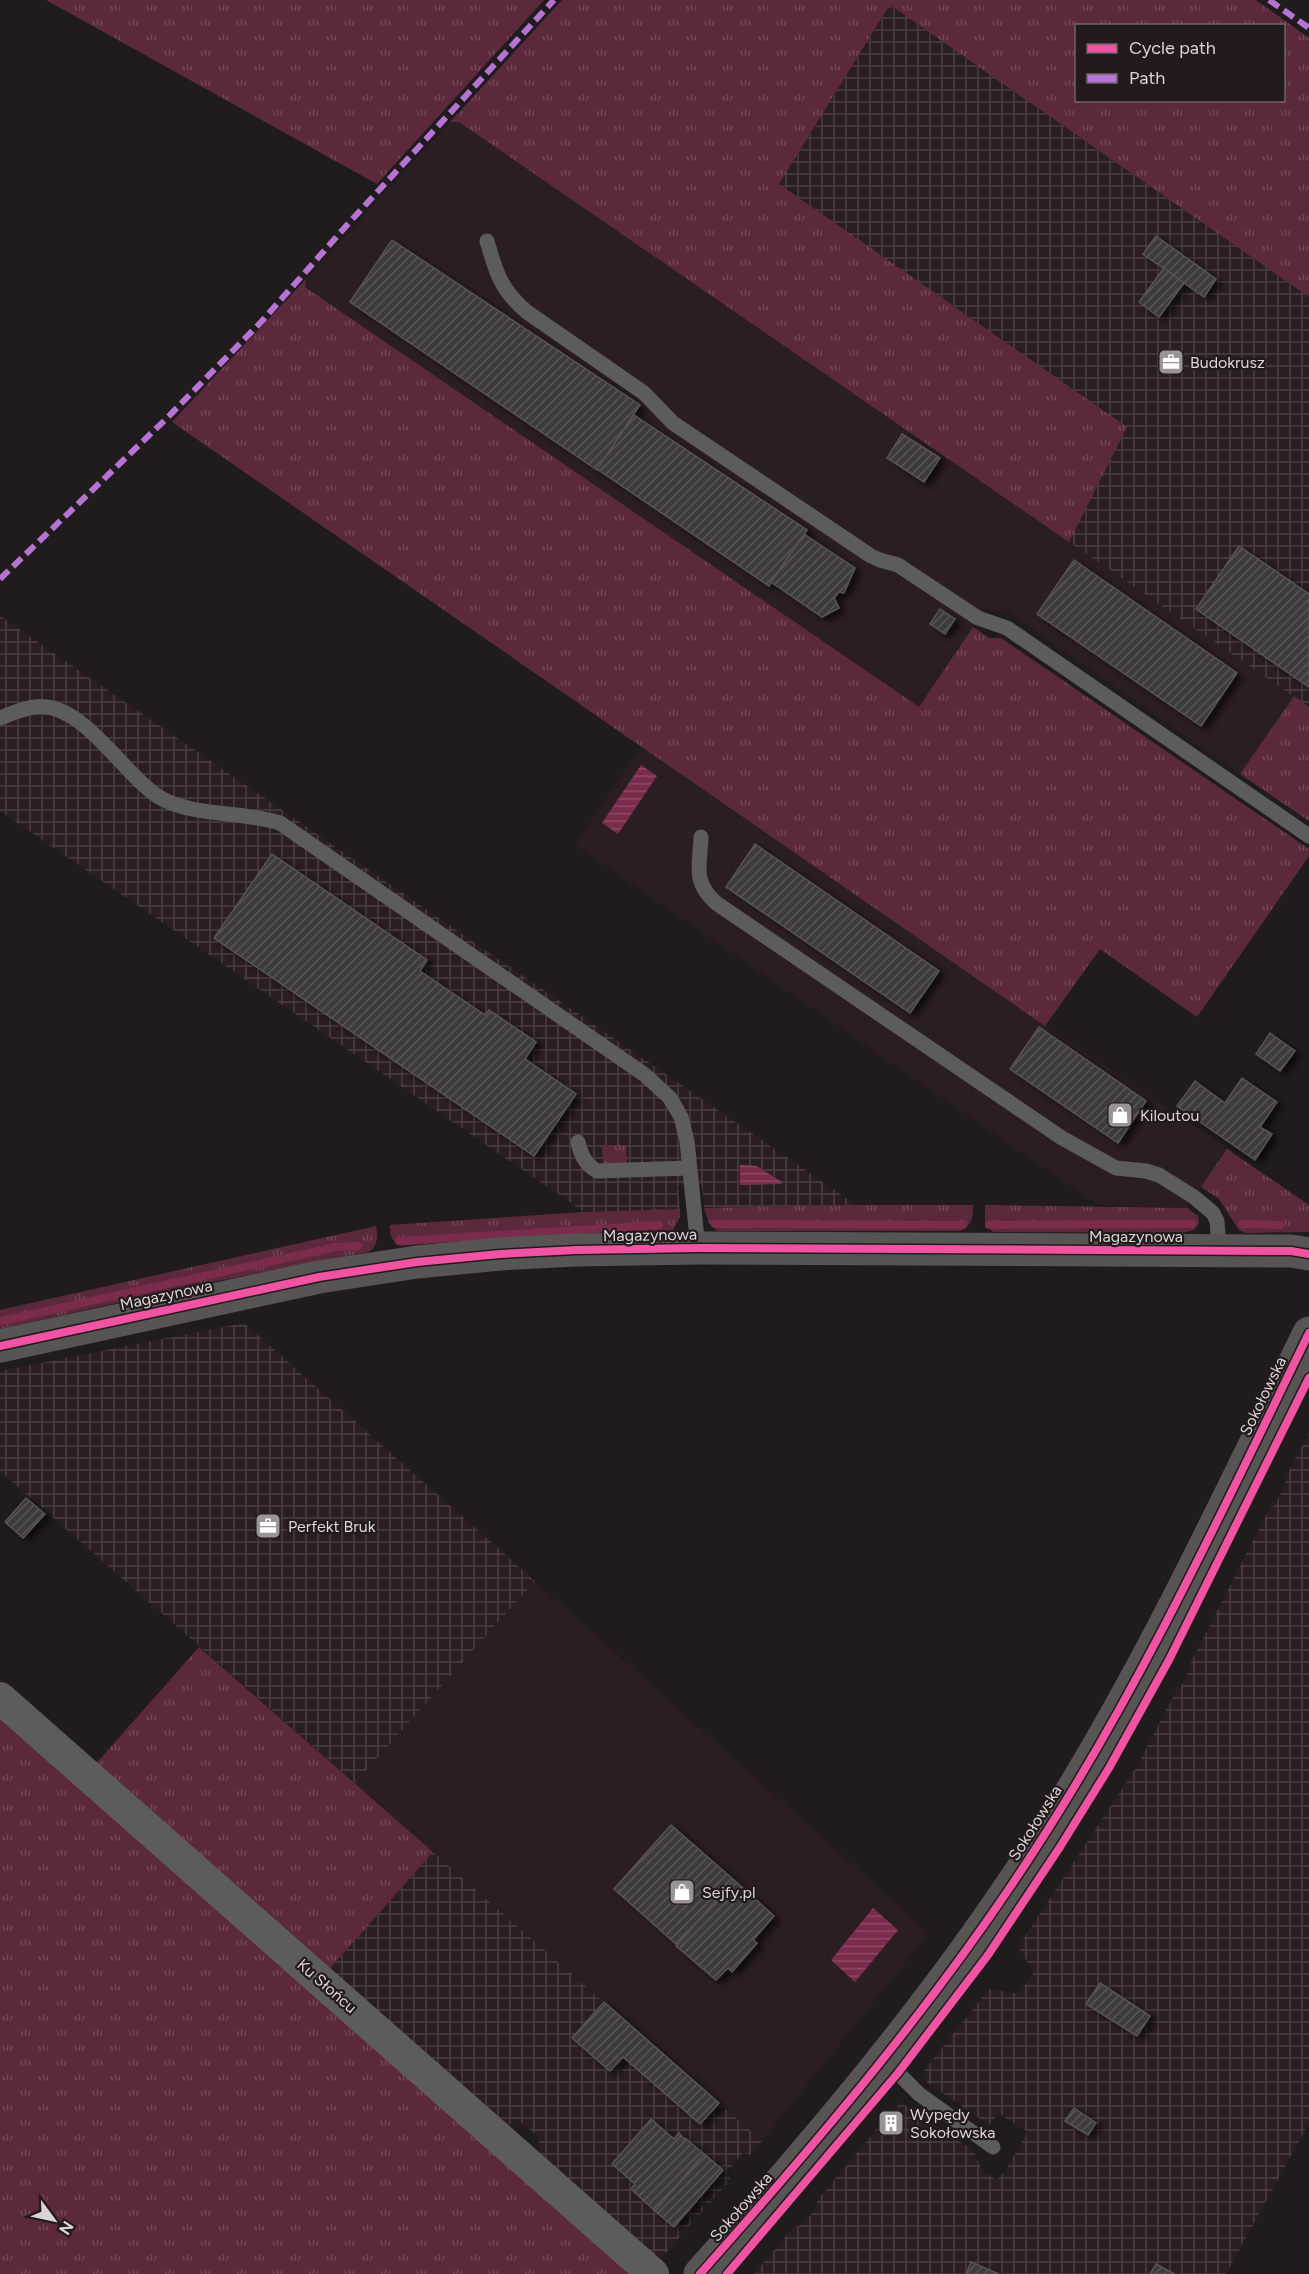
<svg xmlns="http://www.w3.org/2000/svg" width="1309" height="2274" viewBox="0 0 1309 2274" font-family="Figtree,sans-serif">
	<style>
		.built { fill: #2b1e22 }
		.industrial { fill: url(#industrial-grid) }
		.grass { fill: url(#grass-tufts); fill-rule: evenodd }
		.water { fill: url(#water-rules) }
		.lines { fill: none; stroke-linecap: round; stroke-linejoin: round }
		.stream { stroke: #7b2c4c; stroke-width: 8 }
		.building { fill: url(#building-hatch); stroke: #575354; stroke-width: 1.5; filter: url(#shadow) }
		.lane { stroke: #5d5c5c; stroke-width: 15 }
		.street { stroke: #5d5c5c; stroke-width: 32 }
		.secondary { stroke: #575454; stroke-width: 33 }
		.quiet { stroke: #b673d3; stroke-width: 6; stroke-dasharray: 12 6; stroke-linecap: butt }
		.cycleway-casing { stroke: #221a1c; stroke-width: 11 }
		.cycleway { stroke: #f153a3; stroke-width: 8 }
		.labels { text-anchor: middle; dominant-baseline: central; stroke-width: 4.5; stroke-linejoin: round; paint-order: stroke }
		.poi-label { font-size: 16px; fill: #dbd5d6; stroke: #221a1c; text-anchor: start }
		.street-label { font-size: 16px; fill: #dbd5d6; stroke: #221a1c }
	</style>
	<defs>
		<pattern id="industrial-grid" width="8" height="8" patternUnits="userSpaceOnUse" patternTransform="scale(1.5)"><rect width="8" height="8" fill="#2b1e22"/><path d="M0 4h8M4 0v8" fill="none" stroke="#493e41"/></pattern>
		<pattern id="grass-tufts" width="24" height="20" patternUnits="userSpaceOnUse" patternTransform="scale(1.5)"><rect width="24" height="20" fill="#5c293c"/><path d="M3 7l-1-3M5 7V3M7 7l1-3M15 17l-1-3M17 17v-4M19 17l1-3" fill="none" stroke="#734757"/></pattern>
		<pattern id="water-rules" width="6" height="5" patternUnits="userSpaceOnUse" patternTransform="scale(1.5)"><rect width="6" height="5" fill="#7b2c4c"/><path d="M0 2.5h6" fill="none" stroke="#8d4a65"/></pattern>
		<pattern id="building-hatch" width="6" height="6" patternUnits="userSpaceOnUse" patternTransform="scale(1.5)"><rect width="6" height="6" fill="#3e3a3b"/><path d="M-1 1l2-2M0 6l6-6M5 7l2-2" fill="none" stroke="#595657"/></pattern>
		<filter id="shadow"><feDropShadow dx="6" dy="4" stdDeviation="3" flood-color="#0009"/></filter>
	</defs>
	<rect width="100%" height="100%" fill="#201c1d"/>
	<g class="built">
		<path d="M 450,122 L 459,122 L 1294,696 L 1240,774 L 1007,611 L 984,609 L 920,708 L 305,287 L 306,279 Z"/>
		<path d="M 641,747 L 1227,1149 L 1187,1208 L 1098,1205 L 575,845 Z"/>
		<path d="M 535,1581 L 929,1933 L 762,2141 L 355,1783 Z"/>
	</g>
	<g class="industrial">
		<path d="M 893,7 L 1309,297 L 1309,707 L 1069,542 L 779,184 L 887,9 Z"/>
		<path d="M 0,616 L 856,1205 L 704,1208 L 702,1185 L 678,1186 L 680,1209 L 584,1212 L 0,811 Z"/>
		<path d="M 244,1323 L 535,1581 L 355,1783 L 0,1471 L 0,1371 Z"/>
		<path d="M 1309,1433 L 1309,2123 L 1226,2274 L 754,2274 L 794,2227 L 802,2225 L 809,2217 L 815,2209 L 818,2199 L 883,2122 L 885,2124 L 888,2121 L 900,2102 L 973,2150 L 982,2170 L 997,2180 L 1005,2171 L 1028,2132 L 998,2113 L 989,2125 L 927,2082 L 923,2072 L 989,1989 L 1019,1994 L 1034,1972 L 1018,1947 L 1139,1763 L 1177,1689 L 1180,1689 L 1186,1676 L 1192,1666 L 1190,1664 L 1271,1506 L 1274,1506 L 1286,1483 L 1284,1480 Z"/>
		<path d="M 433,1852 L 762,2141 L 750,2155 L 743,2153 L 727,2172 L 730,2178 L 727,2184 L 655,2265 L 539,2162 L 539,2137 L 517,2119 L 503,2130 L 326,1973 Z"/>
	</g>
	<g class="grass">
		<path d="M 46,0 L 544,0 L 377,184 Z"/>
		<path d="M 562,0 L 1256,0 L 1309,38 L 1309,297 L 893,7 L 887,9 L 779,184 L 1127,427 L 1069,542 L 459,122 L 450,122 ZM 1076,26 L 1284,26 L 1284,100 L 1076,100 Z"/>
		<path d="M 306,279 L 305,287 L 919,707 L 973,627 L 989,638 L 1001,638 L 1309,849 L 1309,856 L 1197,1017 L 1100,949 L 1045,1026 L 172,422 Z"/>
		<path d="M 1294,696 L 1309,707 L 1309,821 L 1240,774 Z"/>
		<path d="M 602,1145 L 626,1145 L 627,1164 L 603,1165 Z"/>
		<path d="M 1227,1149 L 1309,1205 L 1309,1232 L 1245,1233 L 1239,1230 L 1219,1199 L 1201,1187 Z"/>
		<path d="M 856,1205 L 973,1205 C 973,1217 972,1226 960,1231 L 717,1231 L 709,1223 L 704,1208 Z"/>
		<path d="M 985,1205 L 1187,1208 L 1198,1216 L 1199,1223 L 1194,1230 L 1182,1233 L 993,1232 L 985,1224 Z"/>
		<path d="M 680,1209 L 680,1217 L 673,1230 L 664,1231 L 545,1234 L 400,1246 C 391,1240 390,1236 390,1225 L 584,1212 Z"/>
		<path d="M 376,1226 C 378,1237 378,1245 369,1252 L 202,1284 L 0,1329 L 0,1310 Z"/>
		<path d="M 199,1647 L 433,1852 L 326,1973 L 93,1767 Z"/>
		<path d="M 0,1710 L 643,2274 L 0,2274 Z"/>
	</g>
	<g class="water">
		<path d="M 641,765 L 657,776 L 618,834 L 602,823 Z"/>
		<path d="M 740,1165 L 757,1166 L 782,1182 L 782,1184 L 740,1185 Z"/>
		<path d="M 873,1908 L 898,1930 L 855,1982 L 831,1960 Z"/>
	</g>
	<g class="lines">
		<g class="stream">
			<path d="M 715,1224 L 963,1225"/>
			<path d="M 1242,1224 L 1280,1225"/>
			<path d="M 989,1225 L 1192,1224"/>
			<path d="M 399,1241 L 659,1225"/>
			<path d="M 0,1321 L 336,1247 L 358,1246"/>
		</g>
	</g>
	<g class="building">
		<path d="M 1156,236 L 1216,279 L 1204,297 L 1143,254 Z"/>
		<path d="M 392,240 L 640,405 L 597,470 L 350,302 Z"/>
		<path d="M 1164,268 L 1184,283 L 1159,317 L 1139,302 Z"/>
		<path d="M 634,415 L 807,530 L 769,586 L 597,469 Z"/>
		<path d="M 902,434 L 940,458 L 924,482 L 887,458 Z"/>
		<path d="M 804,534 L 855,568 L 844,593 L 839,592 L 834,598 L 839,608 L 822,617 L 771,582 Z"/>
		<path d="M 1239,546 L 1309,594 L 1309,687 L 1196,609 Z"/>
		<path d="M 1074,560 L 1237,673 L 1201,726 L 1037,614 Z"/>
		<path d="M 940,609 L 955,619 L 945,634 L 930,624 Z"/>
		<path d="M 755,844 L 939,971 L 910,1013 L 726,887 Z"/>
		<path d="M 272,854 L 427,960 L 420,971 L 485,1015 L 489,1010 L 536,1042 L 525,1059 L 576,1094 L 534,1156 L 214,938 Z"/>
		<path d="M 1039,1027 L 1146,1101 L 1118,1143 L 1010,1069 Z"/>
		<path d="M 1270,1033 L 1295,1051 L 1280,1071 L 1256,1054 Z"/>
		<path d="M 1242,1078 L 1277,1102 L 1260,1127 L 1272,1134 L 1255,1160 L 1177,1106 L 1195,1081 L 1225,1103 Z"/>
		<path d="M 26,1498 L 45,1514 L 23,1538 L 5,1522 Z"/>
		<path d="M 671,1825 L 734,1880 L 677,1945 L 614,1889 Z"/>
		<path d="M 734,1880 L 774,1916 L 753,1940 L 757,1943 L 732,1972 L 728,1968 L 716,1980 L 676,1946 Z"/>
		<path d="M 1100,1983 L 1150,2016 L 1137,2036 L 1086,2004 Z"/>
		<path d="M 604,2002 L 719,2103 L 700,2124 L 623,2057 L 610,2071 L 572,2038 Z"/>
		<path d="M 1074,2108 L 1096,2123 L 1088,2135 L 1065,2121 Z"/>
		<path d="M 651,2119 L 674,2139 L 679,2133 L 684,2139 L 685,2138 L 704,2154 L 655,2211 L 631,2189 L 635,2184 L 612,2164 Z"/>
		<path d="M 704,2154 L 723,2170 L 674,2227 L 655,2211 Z"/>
		<path d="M 971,2262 L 999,2274 L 966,2274 Z"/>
		<path d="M 1156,2264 L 1175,2274 L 1150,2274 Z"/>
	</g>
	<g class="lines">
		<g class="lane">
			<path d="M 487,241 C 496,273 501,290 527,312 L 644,393 L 673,423 L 871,556 L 880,560 L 898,565 L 978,618 L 1007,628 L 1309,836"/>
			<path d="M 0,718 C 11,714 23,708 35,707 C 82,700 124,776 159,797 C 192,817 243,811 280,823 L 645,1075 L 670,1098 L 681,1117 L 687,1141 L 698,1248"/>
			<path d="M 701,837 C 700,866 692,881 716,903 L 1062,1138 L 1116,1168 L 1146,1171 L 1159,1175 L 1194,1197 L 1213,1213 L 1217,1221 L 1219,1250"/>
			<path d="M 578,1142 C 581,1155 585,1164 597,1171 L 689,1168"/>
			<path d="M 882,2061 L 898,2073 L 919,2094 L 993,2147"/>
		</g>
		<path class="street" d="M 0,1698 L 653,2274"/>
		<g class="secondary">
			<path d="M 0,1346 L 319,1277 L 417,1262 L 500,1254 L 576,1250 L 698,1248 L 1291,1251 L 1309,1254"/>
			<path d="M 700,2274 C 821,2138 938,2000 1036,1848 C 1142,1685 1224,1507 1309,1333"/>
		</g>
		<g class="quiet">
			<path d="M 1269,0 L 1309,28"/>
			<path d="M 0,579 L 165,420 L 262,321 L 347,225 L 554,0"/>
		</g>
		<g class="cycleway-casing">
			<g id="cycleway">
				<path d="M 0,1346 L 319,1277 L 417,1262 L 500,1254 L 576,1250 L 698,1248 L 1291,1251 L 1309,1254"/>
				<path d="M 700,2274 C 821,2138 938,2000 1036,1848 C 1142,1685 1224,1507 1309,1333"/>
				<path d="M 727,2274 L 898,2073 L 988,1955 L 1060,1847 L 1109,1768 L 1169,1660 L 1309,1378"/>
			</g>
		</g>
		<use href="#cycleway" class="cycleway"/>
	</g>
	<defs>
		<g id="office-square" transform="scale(1.35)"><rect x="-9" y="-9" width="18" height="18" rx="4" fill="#9a9495" stroke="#221a1c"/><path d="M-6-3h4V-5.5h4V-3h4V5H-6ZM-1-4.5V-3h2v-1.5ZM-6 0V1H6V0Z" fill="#fff"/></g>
		<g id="shop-square" transform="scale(1.35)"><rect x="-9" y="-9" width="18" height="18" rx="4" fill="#9a9495" stroke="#221a1c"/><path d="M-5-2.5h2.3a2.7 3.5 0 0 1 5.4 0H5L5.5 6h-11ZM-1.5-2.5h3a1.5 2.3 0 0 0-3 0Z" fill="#fff"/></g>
		<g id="building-square" transform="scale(1.35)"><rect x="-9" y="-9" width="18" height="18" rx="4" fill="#9a9495" stroke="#221a1c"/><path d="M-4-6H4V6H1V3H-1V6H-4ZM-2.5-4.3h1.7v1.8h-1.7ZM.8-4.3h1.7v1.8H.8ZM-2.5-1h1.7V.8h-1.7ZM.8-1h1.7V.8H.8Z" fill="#fff"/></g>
	</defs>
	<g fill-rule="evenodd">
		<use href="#office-square" x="1171" y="362"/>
		<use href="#shop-square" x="1120" y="1115"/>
		<use href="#office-square" x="268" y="1526"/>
		<use href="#shop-square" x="682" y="1892"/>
		<use href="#building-square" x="891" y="2123"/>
	</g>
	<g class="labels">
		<g class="poi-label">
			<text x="1190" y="362">Budokrusz</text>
			<text x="1140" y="1115">Kiloutou</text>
			<text x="288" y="1526">Perfekt Bruk</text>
			<text x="702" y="1892">Sejfy.pl</text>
			<text x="910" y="2114">Wypędy<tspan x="910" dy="18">Sokołowska</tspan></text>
		</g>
		<g class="street-label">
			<text transform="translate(650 1235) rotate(-1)">Magazynowa</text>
			<text x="1136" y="1236">Magazynowa</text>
			<text transform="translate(166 1295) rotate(-12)">Magazynowa</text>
			<text transform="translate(1263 1396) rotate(-64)">Sokołowska</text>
			<text transform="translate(1035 1823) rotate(-58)">Sokołowska</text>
			<text transform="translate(327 1986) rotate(41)">Ku Słońcu</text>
			<text transform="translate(741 2207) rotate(-49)">Sokołowska</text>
		</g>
	</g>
	<rect x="1075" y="24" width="210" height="78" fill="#221a1c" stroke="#6c6566" stroke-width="1.5"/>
	<rect x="1087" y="44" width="30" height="9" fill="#f153a3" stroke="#6c6566" stroke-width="1.5"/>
	<text x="1129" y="54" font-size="18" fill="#dbd5d6">Cycle path</text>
	<rect x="1087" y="74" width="30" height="9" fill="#b673d3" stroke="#6c6566" stroke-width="1.5"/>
	<text x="1129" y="84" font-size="18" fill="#dbd5d6">Path</text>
	<g transform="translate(54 2220) rotate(123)" stroke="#221a1c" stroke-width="4.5" paint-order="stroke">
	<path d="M0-4.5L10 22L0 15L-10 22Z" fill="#dbd5d6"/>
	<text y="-9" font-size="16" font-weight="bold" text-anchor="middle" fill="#dbd5d6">N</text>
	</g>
</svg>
